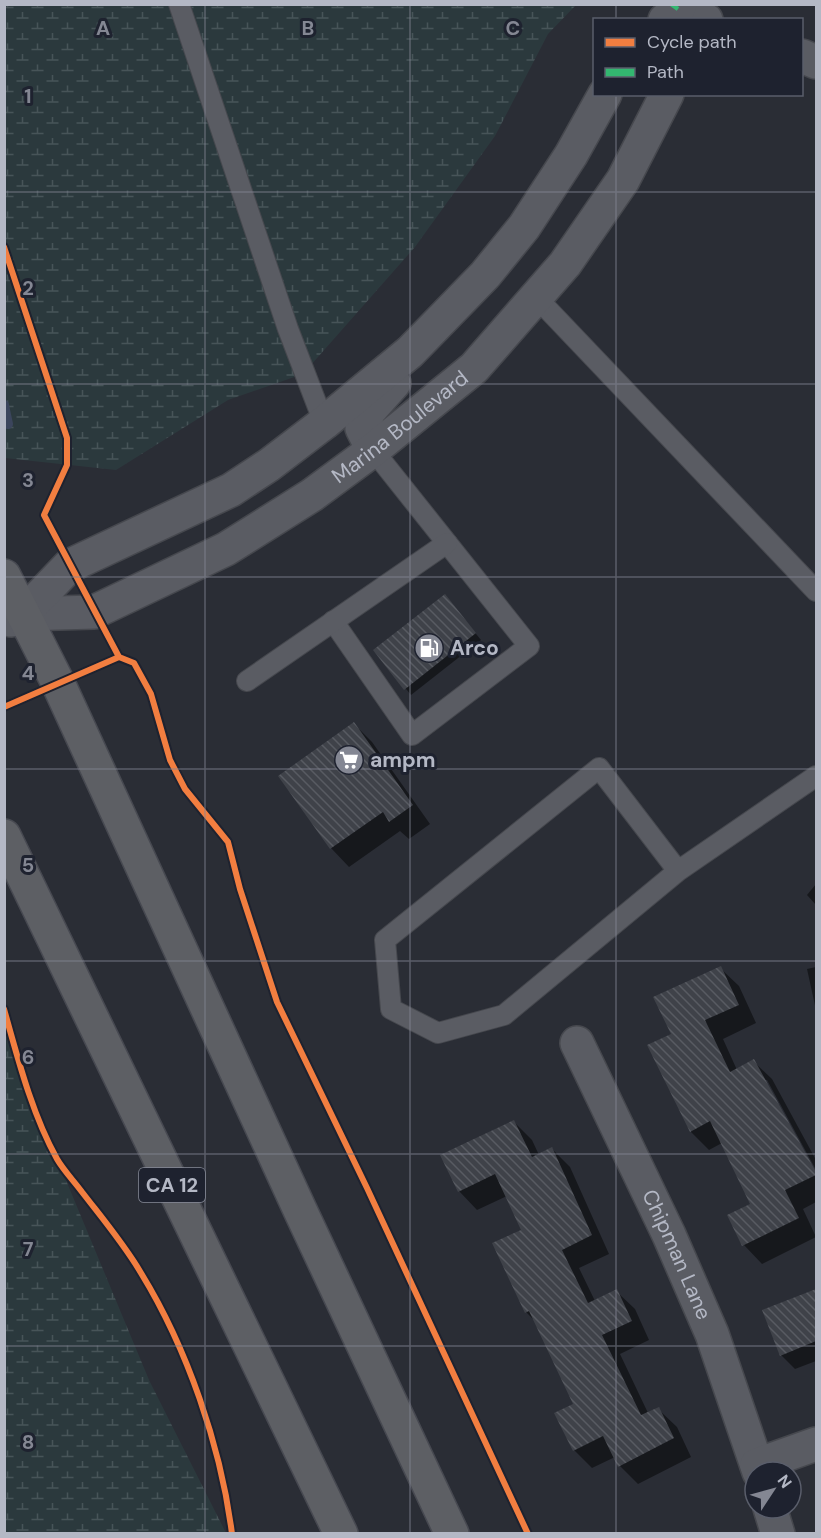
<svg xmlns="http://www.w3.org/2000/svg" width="821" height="1538" viewBox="0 0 821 1538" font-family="'DM Sans',sans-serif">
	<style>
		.wetland { fill: url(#wetland-marsh) }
		.shadow { fill: #0007 }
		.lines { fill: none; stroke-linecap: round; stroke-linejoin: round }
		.stream { stroke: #3b455c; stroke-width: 10 }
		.building { fill: url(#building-back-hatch) }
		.service-casing { stroke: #46484e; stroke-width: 22 }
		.minor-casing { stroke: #46484e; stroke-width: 36 }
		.tertiary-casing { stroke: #46484e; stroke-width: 36 }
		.trunk-casing { stroke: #474951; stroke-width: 36 }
		.service { stroke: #5a5c63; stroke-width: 20 }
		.minor { stroke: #5a5c63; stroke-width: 33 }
		.tertiary { stroke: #5a5c63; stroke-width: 33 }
		.trunk { stroke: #5d5f64; stroke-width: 33 }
		.quiet { stroke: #33b770; stroke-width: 4.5; stroke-dasharray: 9 4.5; stroke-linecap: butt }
		.cycleway-casing { stroke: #1e222f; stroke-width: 10 }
		.cycleway { stroke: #f27e40; stroke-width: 6 }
		.grid { fill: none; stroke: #848793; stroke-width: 1.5; stroke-opacity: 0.55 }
		.labels { text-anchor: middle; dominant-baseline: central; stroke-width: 6; stroke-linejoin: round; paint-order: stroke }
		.shield { fill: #1e222f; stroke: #878b98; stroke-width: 1.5 }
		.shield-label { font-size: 20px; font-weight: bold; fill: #b4b8c5 }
		.street-label { font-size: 21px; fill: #b4b8c5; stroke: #1e222f }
		.poi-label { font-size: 21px; font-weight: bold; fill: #b4b8c5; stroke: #1e222f; text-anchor: start }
		.grid-label { font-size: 20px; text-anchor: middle; font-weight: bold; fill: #848793; stroke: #1e222f; stroke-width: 6; stroke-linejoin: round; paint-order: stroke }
	</style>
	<defs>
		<pattern id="wetland-marsh" width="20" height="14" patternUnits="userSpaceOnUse" patternTransform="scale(1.5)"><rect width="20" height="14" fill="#2b393d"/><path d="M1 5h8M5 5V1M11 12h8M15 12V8" fill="none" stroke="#475458"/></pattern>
		<pattern id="building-back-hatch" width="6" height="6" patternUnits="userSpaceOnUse" patternTransform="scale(1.5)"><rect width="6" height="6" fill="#3f4249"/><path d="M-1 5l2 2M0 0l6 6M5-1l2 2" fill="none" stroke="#585b62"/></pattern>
	</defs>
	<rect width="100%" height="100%" fill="#2a2d35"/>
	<g class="wetland">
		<path d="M 5,5 L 576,5 L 548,34 L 495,136 L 415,247 L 303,374 L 228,400 L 116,470 L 5,458 Z"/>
		<path d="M 4,1031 L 149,1380 L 226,1533 L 5,1533 Z"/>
	</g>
	<g class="shadow">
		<path d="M 445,596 L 481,640 L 411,695 L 375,651 Z"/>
		<path d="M 354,724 L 372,742 L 430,824 L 409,839 L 400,831 L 349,867 L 331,848 L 280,776 Z"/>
		<path d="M 816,884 L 816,905 L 807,895 Z"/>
		<path d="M 816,967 L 816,1010 L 807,969 Z"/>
		<path d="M 720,968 L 739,986 L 756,1023 L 723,1039 L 737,1070 L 753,1061 L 772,1079 L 816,1160 L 816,1170 L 767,1080 L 764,1080 L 816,1176 L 816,1202 L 803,1209 L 816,1237 L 762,1264 L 744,1245 L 729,1216 L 752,1204 L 722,1143 L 709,1150 L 691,1132 L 649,1046 L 673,1035 Z"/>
		<path d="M 514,1122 L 532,1140 L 539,1155 L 552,1149 L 570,1167 L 609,1254 L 579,1268 L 595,1301 L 616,1291 L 635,1309 L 649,1340 L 620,1354 L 648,1413 L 658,1409 L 677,1427 L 691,1457 L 638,1484 L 620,1466 L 615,1457 L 592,1468 L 574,1450 L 575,1404 L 536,1322 L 526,1312 L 523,1231 L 507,1196 L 477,1210 L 459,1191 Z"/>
		<path d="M 816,1291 L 816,1361 L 795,1369 L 781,1355 L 764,1311 Z"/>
	</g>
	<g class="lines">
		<path class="stream" d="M 4,405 L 8,424"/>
	</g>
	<g class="building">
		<path d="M 445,594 L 476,633 L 404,690 L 373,650 Z"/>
		<path d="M 354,722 L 413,805 L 389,822 L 383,812 L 330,849 L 278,776 Z"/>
		<path d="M 721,966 L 739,1005 L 705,1020 L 730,1072 L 754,1059 L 816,1172 L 816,1175 L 785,1190 L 799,1218 L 742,1246 L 727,1215 L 750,1204 L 710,1121 L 690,1132 L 647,1045 L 671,1034 L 653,997 Z"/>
		<path d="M 514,1120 L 532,1157 L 552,1147 L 592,1235 L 562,1250 L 588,1303 L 617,1289 L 632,1321 L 602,1335 L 641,1415 L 659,1407 L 674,1438 L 618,1467 L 603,1436 L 573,1451 L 554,1413 L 573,1404 L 529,1311 L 525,1313 L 492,1243 L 521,1230 L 495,1174 L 458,1192 L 440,1155 Z"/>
		<path d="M 816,1289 L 816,1341 L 780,1356 L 762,1310 Z"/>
	</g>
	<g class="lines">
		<g class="service-casing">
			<g id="service">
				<path d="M 179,4 L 288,329 L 324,423"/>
				<path d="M 536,297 L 816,591"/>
				<path d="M 333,621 L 412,735 L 529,646 L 373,450"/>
				<path d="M 247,681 L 447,543"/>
				<path d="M 678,871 L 599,768 L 385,940 L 391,1009 L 438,1033 L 504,1015 L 678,871 L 816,776"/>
			</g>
		</g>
		<g class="minor-casing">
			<g id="minor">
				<path d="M 678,9 L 706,20"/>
				<path d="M 802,56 L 816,62"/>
				<path id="s1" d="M 577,1043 L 669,1235 L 712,1334 L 759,1472"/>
				<path d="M 757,1465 L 816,1444"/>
				<path d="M 770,1508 L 778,1534"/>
			</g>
		</g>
		<g class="tertiary-casing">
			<g id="tertiary">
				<path d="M 665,20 L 678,9 L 680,4"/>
				<path d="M 373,450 L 362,428 L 369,411 L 394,383"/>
				<path id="s2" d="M 23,614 L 94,612 L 226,549 L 312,495 L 373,450 L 474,368 L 565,264 L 623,180 L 667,94"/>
				<path d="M 11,620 L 23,614 L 69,566 L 231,490 L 269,465 L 324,423 L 410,352 L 485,275 L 524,227 L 571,155 L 605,94"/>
			</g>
		</g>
		<g class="trunk-casing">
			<g id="trunk">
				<path d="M 4,576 L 58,683 L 300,1210 L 452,1534"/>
				<path d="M 4,836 L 341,1534"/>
			</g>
		</g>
		<use href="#service" class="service"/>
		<use href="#minor" class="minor"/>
		<use href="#tertiary" class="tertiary"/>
		<use href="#trunk" class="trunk"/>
		<path class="quiet" d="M 671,4 L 678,9"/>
		<g class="cycleway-casing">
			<g id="cycleway">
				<path d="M 4,247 L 67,438 L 67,465 L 44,515 L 119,657 L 134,663 L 151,694 L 170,760 L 185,789 L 228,842 L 240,889 L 277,1002 L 367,1188 L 528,1534"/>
				<path d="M 4,707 L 119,657"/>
				<path d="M 4,1009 C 18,1059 32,1114 57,1159 C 64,1171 74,1181 82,1192 C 102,1218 124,1244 141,1273 C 187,1348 221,1446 232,1534"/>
			</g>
		</g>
		<use href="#cycleway" class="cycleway"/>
	</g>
	<path class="grid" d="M 205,4 L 205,1534M 410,4 L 410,1534M 616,4 L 616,20M 616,94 L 616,1534M 4,192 L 816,192M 4,384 L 816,384M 4,577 L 816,577M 4,769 L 816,769M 4,961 L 816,961M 4,1154 L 816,1154M 4,1346 L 816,1346"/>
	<defs>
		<g id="fuel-disc" transform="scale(1.5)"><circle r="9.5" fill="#848793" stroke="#1e222f"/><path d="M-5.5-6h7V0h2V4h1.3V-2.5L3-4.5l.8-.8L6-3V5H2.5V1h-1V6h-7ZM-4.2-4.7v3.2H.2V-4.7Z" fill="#fff"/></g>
		<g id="supermarket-disc" transform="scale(1.5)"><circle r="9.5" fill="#848793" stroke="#1e222f"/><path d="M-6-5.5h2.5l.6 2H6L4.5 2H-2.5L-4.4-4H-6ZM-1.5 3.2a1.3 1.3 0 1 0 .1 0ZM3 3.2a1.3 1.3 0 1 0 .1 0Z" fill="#fff"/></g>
	</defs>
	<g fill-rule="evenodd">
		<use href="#fuel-disc" x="429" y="648"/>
		<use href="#supermarket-disc" x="349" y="760"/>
	</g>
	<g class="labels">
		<rect class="shield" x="139" y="1168" width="66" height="34" rx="4.5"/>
		<g class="shield-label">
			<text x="172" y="1185">CA 12</text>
		</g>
		<g class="street-label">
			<text stroke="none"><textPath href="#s2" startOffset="430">Marina Boulevard</textPath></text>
			<text stroke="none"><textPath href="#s1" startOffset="234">Chipman Lane</textPath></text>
		</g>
		<g class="poi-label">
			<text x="450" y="648">Arco</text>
			<text x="370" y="760">ampm</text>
		</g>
	</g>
	<g class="grid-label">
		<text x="103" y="35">A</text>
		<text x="308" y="35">B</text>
		<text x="513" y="35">C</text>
		<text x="28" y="103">1</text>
		<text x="28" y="295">2</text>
		<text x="28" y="487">3</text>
		<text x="28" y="680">4</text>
		<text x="28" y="872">5</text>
		<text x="28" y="1064">6</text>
		<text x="28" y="1256">7</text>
		<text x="28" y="1449">8</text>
	</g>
	<rect width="821" height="1538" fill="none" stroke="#b4b8c5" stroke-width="12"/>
	<rect x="593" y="18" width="210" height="78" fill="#1e222f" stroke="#5a5e6b" stroke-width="1.5"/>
	<rect x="605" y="38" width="30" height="9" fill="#f27e40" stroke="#5a5e6b" stroke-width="1.5"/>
	<text x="647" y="48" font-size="18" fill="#b4b8c5">Cycle path</text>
	<rect x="605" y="68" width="30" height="9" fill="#33b770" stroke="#5a5e6b" stroke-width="1.5"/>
	<text x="647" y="78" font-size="18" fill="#b4b8c5">Path</text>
	<g transform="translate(773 1490) rotate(54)"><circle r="28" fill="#1e222f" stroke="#5a5e6b" stroke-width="1.5"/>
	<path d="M0-4.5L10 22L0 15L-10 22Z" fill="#848793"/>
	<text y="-9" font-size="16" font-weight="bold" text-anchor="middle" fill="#b4b8c5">N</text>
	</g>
</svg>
